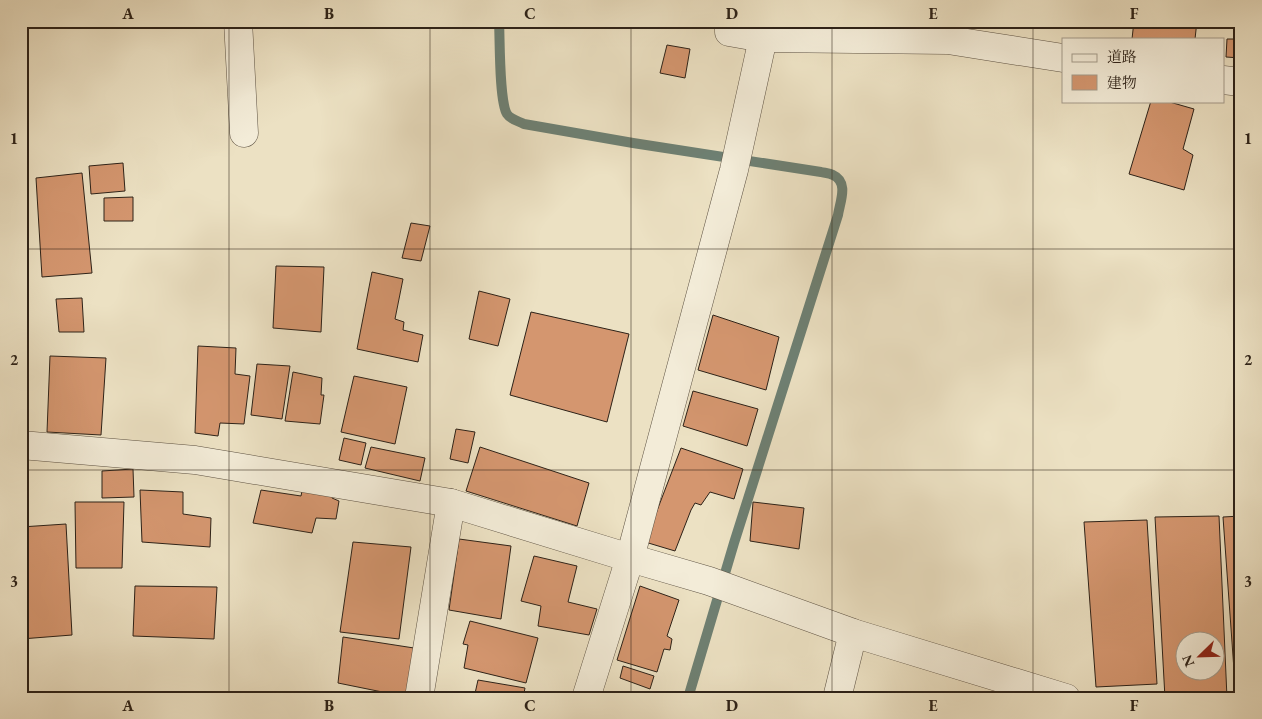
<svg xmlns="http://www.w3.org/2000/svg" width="1262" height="719" viewBox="0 0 1262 719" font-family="'EB Garamond','Noto Serif JP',serif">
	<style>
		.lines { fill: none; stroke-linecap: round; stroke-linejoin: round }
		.stream { stroke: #6e8073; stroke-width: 10 }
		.building { fill: #d4966f; stroke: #2d2218; fill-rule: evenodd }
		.street-casing { stroke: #5d5243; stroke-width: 29 }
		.street { stroke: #f3ecd8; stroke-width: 28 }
		.grid { fill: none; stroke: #2d2218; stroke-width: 1; stroke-opacity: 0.55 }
		.neatline { fill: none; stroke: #2d2218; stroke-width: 2 }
		.grid-label { font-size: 16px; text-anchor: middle; font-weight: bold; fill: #2d2218 }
	</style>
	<rect width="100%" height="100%" fill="#ece1c3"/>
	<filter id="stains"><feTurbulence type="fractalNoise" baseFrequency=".004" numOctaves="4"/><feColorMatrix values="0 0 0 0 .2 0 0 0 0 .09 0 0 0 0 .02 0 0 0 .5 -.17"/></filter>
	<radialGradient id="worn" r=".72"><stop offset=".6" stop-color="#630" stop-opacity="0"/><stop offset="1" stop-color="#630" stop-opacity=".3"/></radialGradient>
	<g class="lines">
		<path class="stream" d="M 499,21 C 500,39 499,101 507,114 C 510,119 518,121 524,124 L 633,143 L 821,172 C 825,173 829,173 833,175 C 849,182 840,202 838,215 L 734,543 L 688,698"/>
	</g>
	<g class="building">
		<path d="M 1134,21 L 1197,21 L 1195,39 L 1132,39 Z"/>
		<path d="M 1227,39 L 1241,39 L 1241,58 L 1226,57 Z"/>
		<path d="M 667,45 L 690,49 L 685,78 L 660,73 Z"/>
		<path d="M 1151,101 L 1166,101 L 1194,109 L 1183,149 L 1193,155 L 1184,190 L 1129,174 Z"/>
		<path d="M 123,163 L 125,191 L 91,194 L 89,166 Z"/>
		<path d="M 82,173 L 92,273 L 42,277 L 36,178 Z"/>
		<path d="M 133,197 L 133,221 L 104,221 L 104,198 Z"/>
		<path d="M 411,223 L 430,226 L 421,261 L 402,258 Z"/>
		<path d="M 276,266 L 324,267 L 321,332 L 273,328 Z"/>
		<path d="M 372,272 L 403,279 L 395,319 L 404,322 L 403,330 L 423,335 L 418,362 L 357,349 Z"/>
		<path d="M 479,291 L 510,299 L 498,346 L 469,339 Z"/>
		<path d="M 82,298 L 84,332 L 59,332 L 56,299 Z"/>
		<path d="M 531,312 L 629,334 L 607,422 L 510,395 Z"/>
		<path d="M 713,315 L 779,337 L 766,390 L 698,370 Z"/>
		<path d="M 198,346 L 236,348 L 235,374 L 250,376 L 244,424 L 220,423 L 218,436 L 195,433 Z"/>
		<path d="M 50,356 L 106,358 L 101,435 L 47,432 Z"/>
		<path d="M 257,364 L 290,366 L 282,419 L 251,415 Z"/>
		<path d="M 293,372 L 322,378 L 321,395 L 324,395 L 320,424 L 285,421 Z"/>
		<path d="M 354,376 L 407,387 L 395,444 L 341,432 Z"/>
		<path d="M 693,391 L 758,409 L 747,446 L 683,426 Z"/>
		<path d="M 456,429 L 475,432 L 468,463 L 450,459 Z"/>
		<path d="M 344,438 L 366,443 L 361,465 L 339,460 Z"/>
		<path d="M 371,447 L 425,458 L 420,481 L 365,468 Z"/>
		<path d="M 480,447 L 589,483 L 577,526 L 466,491 Z"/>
		<path d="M 681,448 L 743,469 L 734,499 L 710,492 L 701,505 L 695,503 L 691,510 L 675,551 L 645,542 Z"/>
		<path d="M 133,469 L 134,497 L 102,498 L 102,471 Z"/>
		<path d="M 303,486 L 335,492 L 332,498 L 339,501 L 336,519 L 316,518 L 312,533 L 253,523 L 261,490 L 301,496 Z"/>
		<path d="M 140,490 L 183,492 L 183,514 L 211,518 L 210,547 L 142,542 Z"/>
		<path d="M 75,502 L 124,502 L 122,568 L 76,568 Z"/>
		<path d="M 753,502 L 804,508 L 799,549 L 750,541 Z"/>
		<path d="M 1219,516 L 1227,698 L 1165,698 L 1155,517 ZM 1184,642 L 1214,642 L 1214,672 L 1184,672 Z"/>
		<path d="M 1241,516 L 1241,698 L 1236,698 L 1223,517 Z"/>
		<path d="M 1147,520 L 1157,684 L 1096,687 L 1084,522 Z"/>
		<path d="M 66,524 L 72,635 L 21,639 L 21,527 Z"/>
		<path d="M 459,539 L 511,546 L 501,619 L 449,610 Z"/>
		<path d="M 353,542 L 411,547 L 399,639 L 340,632 Z"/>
		<path d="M 534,556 L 577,566 L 568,602 L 597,609 L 589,635 L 538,626 L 541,606 L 521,601 Z"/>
		<path d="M 135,586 L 217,587 L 214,639 L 133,636 Z"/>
		<path d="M 640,586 L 679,600 L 667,636 L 672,639 L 670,650 L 664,649 L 657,672 L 617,660 Z"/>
		<path d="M 470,621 L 538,638 L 526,683 L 464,668 L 468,645 L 463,644 Z"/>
		<path d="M 343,637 L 414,648 L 407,697 L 338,683 Z"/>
		<path d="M 623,666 L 654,676 L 650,689 L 620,678 Z"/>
		<path d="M 478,680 L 525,688 L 523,698 L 474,698 Z"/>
	</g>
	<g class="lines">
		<g class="street-casing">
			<g id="street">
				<path d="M 238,21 L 244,133"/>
				<path d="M 729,21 L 729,32 L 763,38 L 948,40 L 1063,58"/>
				<path d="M 1223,80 L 1241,82"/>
				<path d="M 21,445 L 195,460 L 451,503 L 630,558 L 709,581 L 853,633 L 1066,698"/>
				<path d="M 419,698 L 451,503"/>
				<path d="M 586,698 L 630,558 L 734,170 L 763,38"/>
				<path d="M 837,698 L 853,633"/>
			</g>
		</g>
		<use href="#street" class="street"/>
	</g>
	<path class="grid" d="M 229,21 L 229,698M 430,21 L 430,698M 631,21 L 631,698M 832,21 L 832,698M 1033,21 L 1033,698M 21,249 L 1241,249M 21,470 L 1241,470"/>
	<rect width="1262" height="719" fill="none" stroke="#ece1c3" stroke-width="55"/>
	<rect x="1062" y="38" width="162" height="65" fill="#f3ecd8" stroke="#a49b8b"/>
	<rect x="1072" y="54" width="25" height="8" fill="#f3ecd8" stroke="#a49b8b"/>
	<text x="1107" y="62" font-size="15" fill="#2d2218">道路</text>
	<rect x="1072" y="75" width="25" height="15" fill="#d4966f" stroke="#a49b8b"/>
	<text x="1107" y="88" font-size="15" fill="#2d2218">建物</text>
	<g transform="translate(1200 656) rotate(247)"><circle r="24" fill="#f3ecd8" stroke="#a49b8b"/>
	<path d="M0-4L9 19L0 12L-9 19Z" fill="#8f2418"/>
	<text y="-8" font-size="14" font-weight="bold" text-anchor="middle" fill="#2d2218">N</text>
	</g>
	<rect x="28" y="28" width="1206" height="664" class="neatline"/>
	<g class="grid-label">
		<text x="128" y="19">A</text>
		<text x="329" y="19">B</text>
		<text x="530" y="19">C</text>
		<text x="732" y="19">D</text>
		<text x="933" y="19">E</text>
		<text x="1134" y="19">F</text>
		<text x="14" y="144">1</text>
		<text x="1248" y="144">1</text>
		<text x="14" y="365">2</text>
		<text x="1248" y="365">2</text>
		<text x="14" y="587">3</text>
		<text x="1248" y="587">3</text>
		<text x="128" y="711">A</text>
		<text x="329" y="711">B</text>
		<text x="530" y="711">C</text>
		<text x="732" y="711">D</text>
		<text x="933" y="711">E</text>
		<text x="1134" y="711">F</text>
	</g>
	<rect width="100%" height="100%" filter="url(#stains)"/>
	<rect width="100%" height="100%" fill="url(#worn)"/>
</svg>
